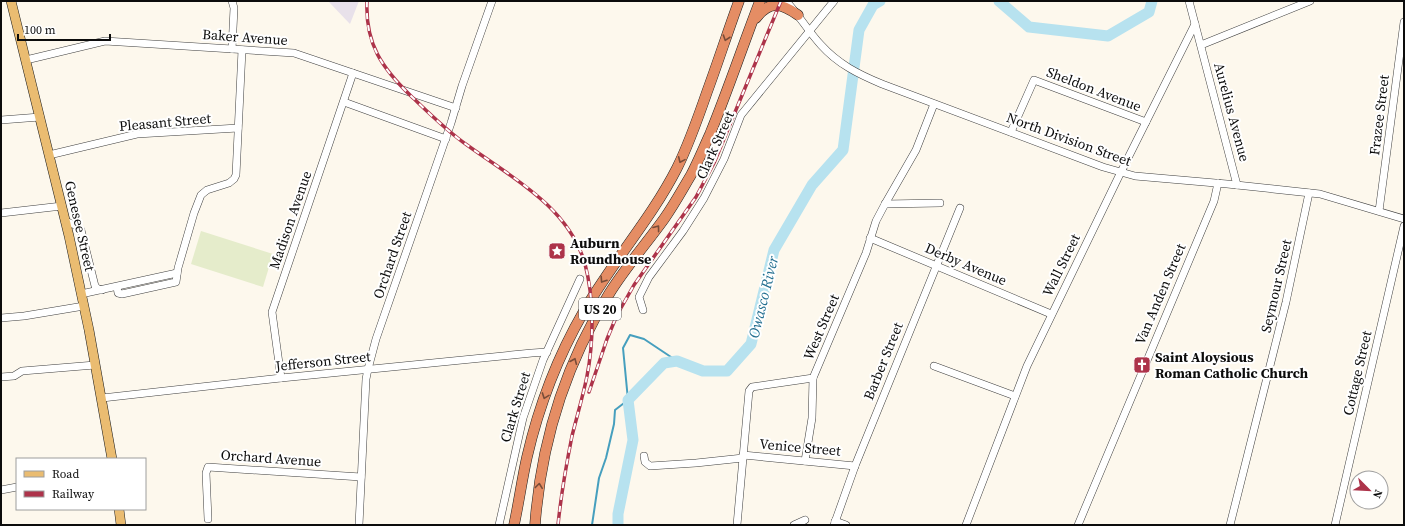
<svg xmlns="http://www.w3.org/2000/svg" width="1405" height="526" viewBox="0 0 1405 526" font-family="'Source Serif 4',serif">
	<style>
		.industrial { fill: #e8e1ea }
		.pitch { fill: #e5eccb }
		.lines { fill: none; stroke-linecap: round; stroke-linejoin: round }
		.stream { stroke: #469fbe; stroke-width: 2 }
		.river { stroke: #b7e2ef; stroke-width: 11 }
		.minor-casing { stroke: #3f3f3f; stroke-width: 8 }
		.major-casing { stroke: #1d1d1d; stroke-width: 10 }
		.highway-casing { stroke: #1d1d1d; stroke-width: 11 }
		.minor { stroke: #fff; stroke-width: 7 }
		.major { stroke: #eabc71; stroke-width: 9 }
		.highway { stroke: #e58d64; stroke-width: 10 }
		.rail-casing { stroke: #ad334a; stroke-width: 3.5 }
		.rail { stroke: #fff; stroke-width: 2; stroke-dasharray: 6; stroke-linecap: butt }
		.oneway { stroke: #784c38 }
		.labels { text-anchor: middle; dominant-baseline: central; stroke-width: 4; stroke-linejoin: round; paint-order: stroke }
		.shield { fill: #fff; stroke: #555; stroke-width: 1 }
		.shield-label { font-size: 13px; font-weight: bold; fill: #0c0c0c }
		.street-label { font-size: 14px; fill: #0c0c0c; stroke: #fff }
		.poi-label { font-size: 14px; font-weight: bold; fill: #0c0c0c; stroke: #fff; text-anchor: start }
		.water-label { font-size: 15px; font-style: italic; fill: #236f90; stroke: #fff }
	</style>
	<rect width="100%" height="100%" fill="#fdf8ed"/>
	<path class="industrial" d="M 328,1 L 359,1 L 350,24 Z"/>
	<path class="pitch" d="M 201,231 L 273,254 L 263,287 L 191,264 Z"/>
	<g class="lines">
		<path class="stream" d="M 592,525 L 599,478 L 606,458 L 614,424 L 615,410 L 628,400 L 623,348 L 630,335 L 644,339 L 677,361"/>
		<g class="river">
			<path d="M 999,1 L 1029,27 L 1108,36 L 1149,12 L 1152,1"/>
			<path d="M 618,525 L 618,514 L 633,440 L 628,400 L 664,363 L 677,361 L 703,371 L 727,371 L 751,344 L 774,250 L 812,185 L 843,150 L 859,30 L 873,5 L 880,1"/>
		</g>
		<g class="minor-casing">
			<g id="minor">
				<path d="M 232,1 L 234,8 L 232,49"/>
				<path d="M 786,1 C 799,15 808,31 821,45 C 838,64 858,74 882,84 L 1103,167 L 1135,176 L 1227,184 L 1320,194 L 1404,219"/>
				<path d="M 1189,1 L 1237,185"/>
				<path d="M 1201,45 L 1310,1"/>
				<path d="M 26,60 L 105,41 L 294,53 L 456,108"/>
				<path d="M 344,102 L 446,139"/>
				<path d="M 1,120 L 40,117"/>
				<path d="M 1011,132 L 1034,80 L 1146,122"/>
				<path d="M 49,155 L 137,134 L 238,128"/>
				<path d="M 885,204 L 940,203"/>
				<path d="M 1379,211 L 1404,22"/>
				<path d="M 1,213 L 62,206"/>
				<path d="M 65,221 L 75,225 L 81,230 L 95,286 L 98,289 L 102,290"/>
				<path d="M 870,238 L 1051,314"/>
				<path d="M 117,287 L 118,293 L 122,294 L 176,282 L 178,268 L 194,213 L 201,195 L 207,190 L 229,183 L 234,179 L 236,175 L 242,50"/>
				<path d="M 81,294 L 177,273"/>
				<path d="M 643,310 L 639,297 L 649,277 L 683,231 L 704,198 L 724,159 L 741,115 L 834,1"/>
				<path d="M 1,318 L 24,316 L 84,306"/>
				<path d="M 934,366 L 1015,396"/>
				<path d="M 1,377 L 14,376 L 22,371 L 95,365"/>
				<path d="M 281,378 L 272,312 L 353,73"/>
				<path d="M 102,398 L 281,378 L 532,353 L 547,352"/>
				<path d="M 743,455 L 855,466"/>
				<path d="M 644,456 L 645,462 L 650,466 L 696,463 L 743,458"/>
				<path d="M 805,461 L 812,418 L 813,378"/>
				<path d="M 1,490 L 17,487"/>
				<path d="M 208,519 L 206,473 L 208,467 L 361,477"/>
				<path d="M 835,521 L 846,525"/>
				<path d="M 359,525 L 366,379 L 368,369 L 376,339 L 451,123 L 462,86 L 492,1"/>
				<path d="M 499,525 L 523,418 L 543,360 L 580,279"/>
				<path d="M 737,525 L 749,391 L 752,387 L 813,378 L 866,253 L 876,221 L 885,204 L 916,150 L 934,104"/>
				<path d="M 794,525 L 805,520"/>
				<path d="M 834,525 L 855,466 L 960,208"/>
				<path d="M 966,525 L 1027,366 L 1118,178 L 1195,24"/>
				<path d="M 1078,525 L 1214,201 L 1218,183"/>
				<path d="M 1230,525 L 1286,302 L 1309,193"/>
				<path d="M 1335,525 L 1404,226"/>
			</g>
		</g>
		<g class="major-casing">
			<g id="major">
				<path d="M 11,1 L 69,236 L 89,330 L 112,459"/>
				<path d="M 119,509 L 121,525"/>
			</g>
		</g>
		<g class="highway-casing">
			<g id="highway">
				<path d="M 756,18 C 770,0 781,3 798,15"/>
				<path d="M 514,525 C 519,502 522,479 527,457 C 539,405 558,356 584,311 C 613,261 651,219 677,168 C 689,144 698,118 707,92 C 718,62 728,31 739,1"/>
				<path d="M 535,525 C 541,442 565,365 609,294 C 625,268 646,244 664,219 C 674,205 682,190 691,175 C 698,162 704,147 710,134 C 728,90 743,45 760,1"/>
			</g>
		</g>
		<use href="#minor" class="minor"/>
		<use href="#major" class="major"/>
		<use href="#highway" class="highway"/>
		<g class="rail-casing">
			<g id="rail">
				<path d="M 367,1 C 365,44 382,68 411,96 C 429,113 447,131 467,145 C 511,177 569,207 585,264 C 594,298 594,341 587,376 C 583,396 577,416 572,436 C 566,466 561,495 558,525"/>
				<path d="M 589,392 L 607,339 L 617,315 L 634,285 L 696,197 L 714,163 L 781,1"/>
			</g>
		</g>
		<use href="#rail" class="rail"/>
	</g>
	<defs><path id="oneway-chevron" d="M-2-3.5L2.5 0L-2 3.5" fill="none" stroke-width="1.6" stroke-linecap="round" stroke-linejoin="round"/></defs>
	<g class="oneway">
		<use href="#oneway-chevron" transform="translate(726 38) rotate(109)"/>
		<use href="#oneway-chevron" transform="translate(681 160) rotate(114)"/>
		<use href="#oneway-chevron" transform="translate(657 228) rotate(-53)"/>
		<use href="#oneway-chevron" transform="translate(603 280) rotate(123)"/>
		<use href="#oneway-chevron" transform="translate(574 361) rotate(-67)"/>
		<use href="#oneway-chevron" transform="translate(545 396) rotate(110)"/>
		<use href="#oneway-chevron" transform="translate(539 486) rotate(-83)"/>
	</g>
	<defs>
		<g id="sight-square" transform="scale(0.9)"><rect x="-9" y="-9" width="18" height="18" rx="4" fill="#ad334a" stroke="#fff"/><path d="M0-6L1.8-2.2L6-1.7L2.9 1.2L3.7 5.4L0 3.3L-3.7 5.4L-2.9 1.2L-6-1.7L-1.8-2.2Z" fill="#fff"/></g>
		<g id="church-square" transform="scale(0.9)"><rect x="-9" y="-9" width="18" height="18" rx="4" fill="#ad334a" stroke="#fff"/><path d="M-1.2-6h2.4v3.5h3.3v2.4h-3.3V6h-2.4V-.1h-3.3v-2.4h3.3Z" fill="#fff"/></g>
	</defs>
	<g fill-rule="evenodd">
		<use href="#sight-square" x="557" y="251"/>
		<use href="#church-square" x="1142" y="365"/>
	</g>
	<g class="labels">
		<rect class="shield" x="579" y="298" width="42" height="22" rx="3"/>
		<g class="shield-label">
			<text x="600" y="309">US 20</text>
		</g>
		<g class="street-label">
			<text transform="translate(245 37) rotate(4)">Baker Avenue</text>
			<text transform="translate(1094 89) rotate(21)">Sheldon Avenue</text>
			<text transform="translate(1232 112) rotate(75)">Aurelius Avenue</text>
			<text transform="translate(1379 115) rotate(-83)">Frazee Street</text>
			<text transform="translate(165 122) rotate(-5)">Pleasant Street</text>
			<text transform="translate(1069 139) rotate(20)">North Division Street</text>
			<text transform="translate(715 145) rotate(-66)">Clark Street</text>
			<text transform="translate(290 220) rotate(-71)">Madison Avenue</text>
			<text transform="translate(80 226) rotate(77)">Genesee Street</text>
			<text transform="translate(392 255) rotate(-71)">Orchard Street</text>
			<text transform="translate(966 264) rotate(23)">Derby Avenue</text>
			<text transform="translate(1061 265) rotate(-64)">Wall Street</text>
			<text transform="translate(1276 286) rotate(-77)">Seymour Street</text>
			<text transform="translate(1160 294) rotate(-67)">Van Anden Street</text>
			<text transform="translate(821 327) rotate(-67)">West Street</text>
			<text transform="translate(323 361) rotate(-6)">Jefferson Street</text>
			<text transform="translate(883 361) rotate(-68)">Barber Street</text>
			<text transform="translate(1357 373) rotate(-77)">Cottage Street</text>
			<text transform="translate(515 407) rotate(-73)">Clark Street</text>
			<text transform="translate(800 447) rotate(5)">Venice Street</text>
			<text transform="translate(271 458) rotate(4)">Orchard Avenue</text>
		</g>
		<g class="poi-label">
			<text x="570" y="243">Auburn<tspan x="570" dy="16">Roundhouse</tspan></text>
			<text x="1155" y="357">Saint Aloysious<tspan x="1155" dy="16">Roman Catholic Church</tspan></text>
		</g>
		<g class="water-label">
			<text transform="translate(763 297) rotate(-76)">Owasco River</text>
		</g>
	</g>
	<rect width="1405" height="526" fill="none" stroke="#0c0c0c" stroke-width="4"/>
	<rect x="16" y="458" width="130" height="52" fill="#ffffff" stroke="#9e9e9e"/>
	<rect x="24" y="471" width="20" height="6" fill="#eabc71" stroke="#9e9e9e"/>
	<text x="52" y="478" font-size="12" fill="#0c0c0c">Road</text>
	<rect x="24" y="491" width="20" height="6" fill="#ad334a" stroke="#9e9e9e"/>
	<text x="52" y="498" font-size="12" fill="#0c0c0c">Railway</text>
	<g transform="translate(1369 490) rotate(114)"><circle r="19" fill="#ffffff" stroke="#9e9e9e"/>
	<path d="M0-3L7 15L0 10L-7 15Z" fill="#ad334a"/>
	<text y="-6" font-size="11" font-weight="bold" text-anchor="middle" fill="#0c0c0c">N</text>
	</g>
	<path d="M18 34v6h92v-6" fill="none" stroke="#0c0c0c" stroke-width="2"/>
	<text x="24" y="34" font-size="12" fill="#0c0c0c" stroke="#ffffff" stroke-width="3" paint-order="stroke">100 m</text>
</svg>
